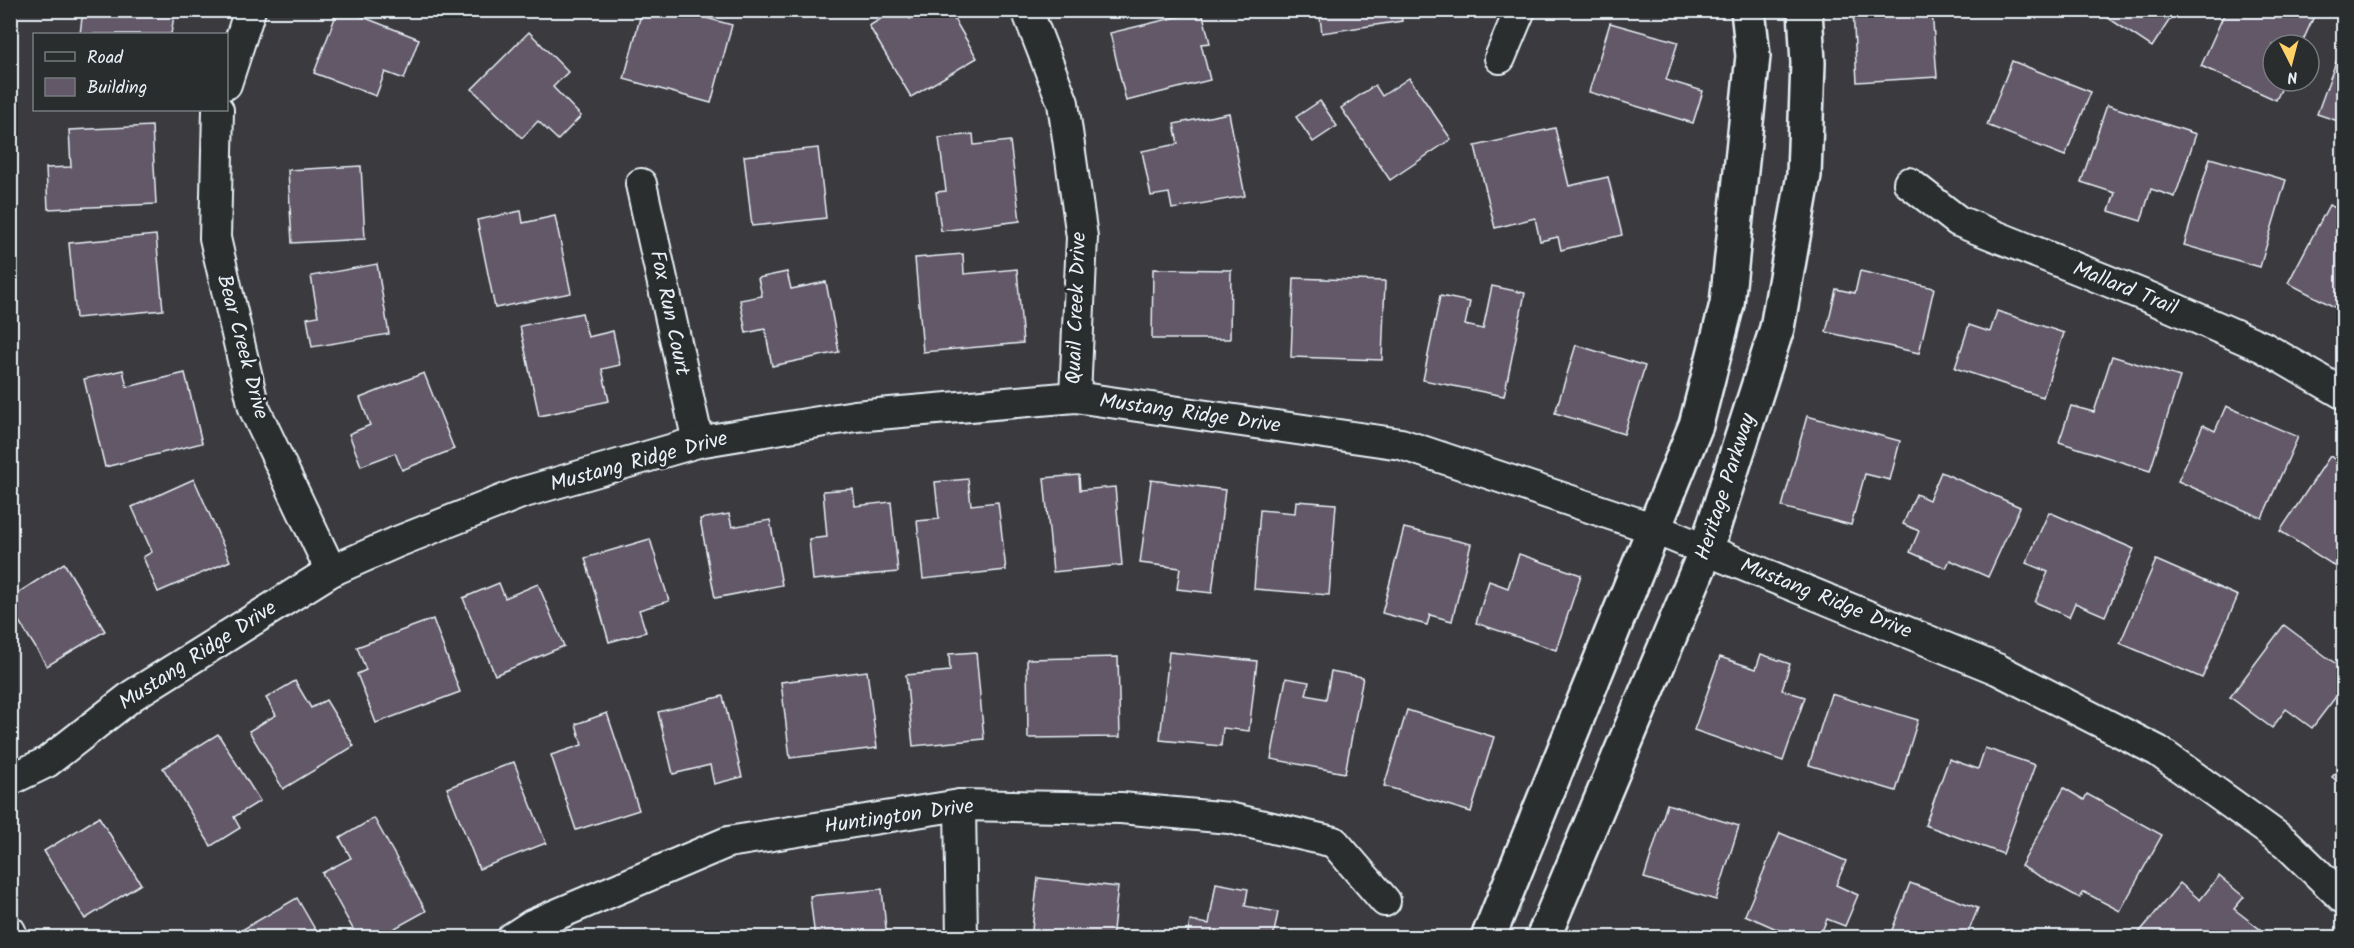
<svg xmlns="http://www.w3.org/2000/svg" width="2354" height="948" viewBox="0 0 2354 948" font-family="Kalam,sans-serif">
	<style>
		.building { fill: #635867; stroke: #e8f1f8; stroke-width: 1.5 }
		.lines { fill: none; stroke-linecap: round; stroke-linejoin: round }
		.minor-casing { stroke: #e8f1f8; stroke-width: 34 }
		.major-casing { stroke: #e8f1f8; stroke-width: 38 }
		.minor { stroke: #2a2d2e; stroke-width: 30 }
		.major { stroke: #2a2d2e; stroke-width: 33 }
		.labels { text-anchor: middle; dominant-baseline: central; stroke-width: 6; stroke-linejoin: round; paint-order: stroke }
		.street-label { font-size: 21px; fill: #e8f1f8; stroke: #2a2d2e }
	</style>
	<rect width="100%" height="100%" fill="#3b3a3f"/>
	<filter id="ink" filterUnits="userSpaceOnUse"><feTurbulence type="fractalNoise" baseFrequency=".0167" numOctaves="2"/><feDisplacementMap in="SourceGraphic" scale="12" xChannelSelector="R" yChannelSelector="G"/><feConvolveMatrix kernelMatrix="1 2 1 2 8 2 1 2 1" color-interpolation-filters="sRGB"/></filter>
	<g filter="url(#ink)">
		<g class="building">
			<path d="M 83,10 L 175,10 L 171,34 L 80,34 Z"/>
			<path d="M 338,10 L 345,10 L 419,39 L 404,79 L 385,72 L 376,96 L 314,73 Z"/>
			<path d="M 642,10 L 677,10 L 732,25 L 711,103 L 624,79 Z"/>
			<path d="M 895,10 L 905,10 L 910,19 L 923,10 L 949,10 L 977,58 L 911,97 L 869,26 Z"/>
			<path d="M 1319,10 L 1400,10 L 1402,21 L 1322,33 Z"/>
			<path d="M 1853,10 L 1932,10 L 1937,77 L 1857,82 Z"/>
			<path d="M 2096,10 L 2176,10 L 2152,47 Z"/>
			<path d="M 2226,10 L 2307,10 L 2315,14 L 2301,45 L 2273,45 L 2273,81 L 2285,81 L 2276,100 L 2201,66 Z"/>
			<path d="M 1202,11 L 1210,43 L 1201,44 L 1210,80 L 1126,101 L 1110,33 Z"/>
			<path d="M 1610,23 L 1678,42 L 1666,80 L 1703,91 L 1693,123 L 1589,92 Z"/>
			<path d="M 529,32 L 568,72 L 553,87 L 581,116 L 558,140 L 538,121 L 522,138 L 472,89 Z"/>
			<path d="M 2344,40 L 2344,123 L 2317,114 Z"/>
			<path d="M 2012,61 L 2091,92 L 2065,156 L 1987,125 Z"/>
			<path d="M 1409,78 L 1451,139 L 1390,180 L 1341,108 L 1375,85 L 1382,96 Z"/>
			<path d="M 1320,101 L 1337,126 L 1313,142 L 1296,117 Z"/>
			<path d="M 2107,105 L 2196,134 L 2175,197 L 2151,189 L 2141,221 L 2109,211 L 2115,193 L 2081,182 Z"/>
			<path d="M 1229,113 L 1245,196 L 1172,209 L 1169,193 L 1151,196 L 1142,151 L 1178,144 L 1174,124 Z"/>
			<path d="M 152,126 L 156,204 L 48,209 L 46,168 L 71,167 L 69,130 Z"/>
			<path d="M 1555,128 L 1569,186 L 1608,177 L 1622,235 L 1561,250 L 1558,237 L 1540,241 L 1535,218 L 1495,228 L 1475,146 Z"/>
			<path d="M 973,134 L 974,145 L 1010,141 L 1020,221 L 941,231 L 936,192 L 946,191 L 939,138 Z"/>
			<path d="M 818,148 L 826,218 L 752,226 L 744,156 Z"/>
			<path d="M 2210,158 L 2286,180 L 2260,267 L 2184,245 Z"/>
			<path d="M 361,166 L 365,239 L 292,243 L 288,170 Z"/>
			<path d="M 2329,205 L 2344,212 L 2344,312 L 2288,283 Z"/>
			<path d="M 521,211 L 523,223 L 555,216 L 571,293 L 495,308 L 477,220 Z"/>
			<path d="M 156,235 L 163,310 L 76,318 L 69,243 Z"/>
			<path d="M 963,254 L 964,274 L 1017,269 L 1023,343 L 923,352 L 915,258 Z"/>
			<path d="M 377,264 L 389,334 L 312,347 L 307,318 L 318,316 L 311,276 Z"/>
			<path d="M 1153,269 L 1231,270 L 1230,339 L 1152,339 Z"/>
			<path d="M 1860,271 L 1934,288 L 1919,353 L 1826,332 L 1836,289 L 1855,293 Z"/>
			<path d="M 787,272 L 791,289 L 826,282 L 839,352 L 772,366 L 765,329 L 746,333 L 740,300 L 762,296 L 758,278 Z"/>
			<path d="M 1294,278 L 1385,281 L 1382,360 L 1291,357 Z"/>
			<path d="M 1492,286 L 1525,293 L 1504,396 L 1423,380 L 1440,296 L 1470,302 L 1465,325 L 1483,329 Z"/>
			<path d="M 1997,311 L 2064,333 L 2043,397 L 1955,368 L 1969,325 L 1990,332 Z"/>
			<path d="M 582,313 L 588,337 L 613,331 L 620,365 L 602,369 L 609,401 L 539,416 L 520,326 Z"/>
			<path d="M 1576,345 L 1645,366 L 1624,434 L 1555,413 Z"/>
			<path d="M 2112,356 L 2180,377 L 2150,471 L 2059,442 L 2071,406 L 2094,412 Z"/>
			<path d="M 123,370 L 127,387 L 185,373 L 202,443 L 105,467 L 84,379 Z"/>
			<path d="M 424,373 L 454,449 L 402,470 L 395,453 L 361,466 L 349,434 L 370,425 L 360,398 Z"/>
			<path d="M 2226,406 L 2298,437 L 2262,518 L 2178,481 L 2203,425 L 2215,431 Z"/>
			<path d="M 1807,416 L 1900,441 L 1890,480 L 1865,474 L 1851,525 L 1782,507 Z"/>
			<path d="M 2330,456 L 2344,465 L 2344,572 L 2280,531 Z"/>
			<path d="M 1941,472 L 2020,507 L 1988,577 L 1950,560 L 1946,568 L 1910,552 L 1919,531 L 1903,524 L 1916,494 L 1929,500 Z"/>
			<path d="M 1079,475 L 1080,490 L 1115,487 L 1122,565 L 1053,572 L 1044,478 Z"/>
			<path d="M 194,479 L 230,561 L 158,592 L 143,557 L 152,552 L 132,507 Z"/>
			<path d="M 968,479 L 971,505 L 998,502 L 1006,570 L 923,579 L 917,521 L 939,519 L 935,482 Z"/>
			<path d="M 1151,480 L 1225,490 L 1212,593 L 1177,589 L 1180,568 L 1140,563 Z"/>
			<path d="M 853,489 L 855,506 L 891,502 L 898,572 L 813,580 L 809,539 L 827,537 L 823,491 Z"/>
			<path d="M 1296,501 L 1336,504 L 1329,595 L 1254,589 L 1260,510 L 1295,513 Z"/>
			<path d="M 2049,512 L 2134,549 L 2105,616 L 2075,603 L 2069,617 L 2035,602 L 2048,572 L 2026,563 Z"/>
			<path d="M 729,514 L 732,527 L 770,520 L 782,585 L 715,598 L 700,519 Z"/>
			<path d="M 1404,528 L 1471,544 L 1452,621 L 1430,615 L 1427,625 L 1382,613 Z"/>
			<path d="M 650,539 L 669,601 L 639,610 L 646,632 L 609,642 L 585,558 Z"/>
			<path d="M 1519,554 L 1581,575 L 1556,650 L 1476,623 L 1489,581 L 1508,588 Z"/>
			<path d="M 2156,560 L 2238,596 L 2202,678 L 2120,643 Z"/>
			<path d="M 64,563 L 105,631 L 47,666 L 10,607 L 10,598 Z"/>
			<path d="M 499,583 L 505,598 L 538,584 L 564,646 L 495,675 L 463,598 Z"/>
			<path d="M 433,619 L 460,692 L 376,723 L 357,674 L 366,670 L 357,647 Z"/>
			<path d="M 2284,625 L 2344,670 L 2344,686 L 2312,728 L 2286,709 L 2272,728 L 2230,697 Z"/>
			<path d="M 976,652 L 984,739 L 913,746 L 906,675 L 950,671 L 949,654 Z"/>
			<path d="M 1169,652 L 1257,661 L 1249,731 L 1223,728 L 1221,746 L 1160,740 Z"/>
			<path d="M 1761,654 L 1790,664 L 1782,690 L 1805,697 L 1783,761 L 1694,730 L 1720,657 L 1756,669 Z"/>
			<path d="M 1118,657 L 1120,737 L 1028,738 L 1027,659 Z"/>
			<path d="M 867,671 L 877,748 L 790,758 L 781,682 Z"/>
			<path d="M 1331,671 L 1363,677 L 1345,773 L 1271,759 L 1286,678 L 1309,682 L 1306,695 L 1326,699 Z"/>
			<path d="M 295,681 L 311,708 L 326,700 L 354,746 L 283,789 L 249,731 L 276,715 L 266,698 Z"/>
			<path d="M 1831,694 L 1918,720 L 1896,791 L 1809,765 Z"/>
			<path d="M 723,696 L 742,777 L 714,784 L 710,765 L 673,774 L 658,712 Z"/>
			<path d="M 1407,710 L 1494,737 L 1471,812 L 1384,786 Z"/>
			<path d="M 607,713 L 639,810 L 576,830 L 551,755 L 582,745 L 576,724 Z"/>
			<path d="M 218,734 L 260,801 L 234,817 L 240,828 L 211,846 L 163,768 Z"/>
			<path d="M 1985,748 L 2035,765 L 2003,854 L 1925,825 L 1949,759 L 1978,769 Z"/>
			<path d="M 514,762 L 546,843 L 479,869 L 447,788 Z"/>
			<path d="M 2344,764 L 2344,787 L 2332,777 Z"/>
			<path d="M 2064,788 L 2084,800 L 2087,794 L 2162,835 L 2120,911 L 2084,892 L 2080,898 L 2021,866 Z"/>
			<path d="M 1667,804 L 1739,826 L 1716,900 L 1644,878 Z"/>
			<path d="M 99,817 L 141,884 L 85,919 L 44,851 Z"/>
			<path d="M 374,818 L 426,911 L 377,938 L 358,938 L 322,873 L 351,858 L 340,838 Z"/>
			<path d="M 1780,833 L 1846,861 L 1836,885 L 1858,895 L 1845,926 L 1827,919 L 1819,938 L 1797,938 L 1745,915 Z"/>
			<path d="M 2219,876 L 2244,897 L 2234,909 L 2261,930 L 2255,938 L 2143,938 L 2138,934 L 2180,883 L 2200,900 Z"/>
			<path d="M 1038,878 L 1118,887 L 1112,938 L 1031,938 Z"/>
			<path d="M 1216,883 L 1248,889 L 1245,906 L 1278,912 L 1273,938 L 1187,938 L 1190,921 L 1209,924 Z"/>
			<path d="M 1910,883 L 1978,908 L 1966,938 L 1889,938 Z"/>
			<path d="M 882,889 L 887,938 L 815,938 L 810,896 Z"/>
			<path d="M 297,898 L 320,938 L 243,938 L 240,931 Z"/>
		</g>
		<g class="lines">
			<g class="minor-casing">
				<g id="minor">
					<path d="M 1027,10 L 1063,103 L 1082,237 L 1075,397"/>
					<path d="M 1500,58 L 1520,10"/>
					<path d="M 226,84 L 250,10"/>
					<path d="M 218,110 L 215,238 L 254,408 L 331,571"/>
					<path d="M 1909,183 L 1958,221 L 2153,299 L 2263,347 L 2344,394"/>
					<path d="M 641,184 L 698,442"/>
					<path d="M 10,780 L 47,762 L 133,695 L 331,571 L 397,542 L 521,493 L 698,442 L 855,416 L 1075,397 L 1401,444 L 1655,529 L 1997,669 L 2158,751 L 2286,843 L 2344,899"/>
					<path d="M 960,805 L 962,938"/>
					<path d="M 10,931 L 13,938"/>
					<path d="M 512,938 L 532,925 L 728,842 L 960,805 L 1121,808 L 1229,818 L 1334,842 L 1385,901"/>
				</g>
			</g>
			<g class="major-casing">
				<g id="major">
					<path d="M 1488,938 L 1696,425 L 1727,304 L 1753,56 L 1748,10"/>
					<path d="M 1543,938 L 1706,550 L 1777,328 L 1804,175 L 1808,63 L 1805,10"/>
				</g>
			</g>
			<use href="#minor" class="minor"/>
			<use href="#major" class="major"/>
		</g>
	</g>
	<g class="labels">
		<g class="street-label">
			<text transform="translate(2125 289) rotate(22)">Mallard Trail</text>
			<text transform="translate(1077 308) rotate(-88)">Quail Creek Drive</text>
			<text transform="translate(669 313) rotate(78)">Fox Run Court</text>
			<text transform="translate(242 347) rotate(75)">Bear Creek Drive</text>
			<text transform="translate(1190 414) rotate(8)">Mustang Ridge Drive</text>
			<text transform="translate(639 462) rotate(-15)">Mustang Ridge Drive</text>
			<text transform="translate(1726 487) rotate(-72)">Heritage Parkway</text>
			<text transform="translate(1826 599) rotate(22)">Mustang Ridge Drive</text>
			<text transform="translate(198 656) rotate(-33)">Mustang Ridge Drive</text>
			<text transform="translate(899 817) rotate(-8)">Huntington Drive</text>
		</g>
	</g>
	<rect width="2354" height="948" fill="none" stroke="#2a2d2e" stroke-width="36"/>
	<rect x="18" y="18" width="2318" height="912" fill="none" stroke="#e8f1f8" stroke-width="2" filter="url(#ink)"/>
	<rect x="33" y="33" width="195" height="78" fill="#2a2d2e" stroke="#767b7f" stroke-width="1.5"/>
	<rect x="45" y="52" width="30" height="9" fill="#2a2d2e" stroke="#767b7f" stroke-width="1.5"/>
	<text x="87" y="63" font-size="18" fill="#e8f1f8">Road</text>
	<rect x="45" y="78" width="30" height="18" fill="#635867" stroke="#767b7f" stroke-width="1.5"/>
	<text x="87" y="93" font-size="18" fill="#e8f1f8">Building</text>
	<g transform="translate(2291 63) rotate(174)"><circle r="28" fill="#2a2d2e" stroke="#767b7f" stroke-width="1.5"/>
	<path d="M0-4.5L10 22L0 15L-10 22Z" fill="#ffd166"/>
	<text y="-9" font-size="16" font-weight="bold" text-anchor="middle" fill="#e8f1f8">N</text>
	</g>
</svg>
